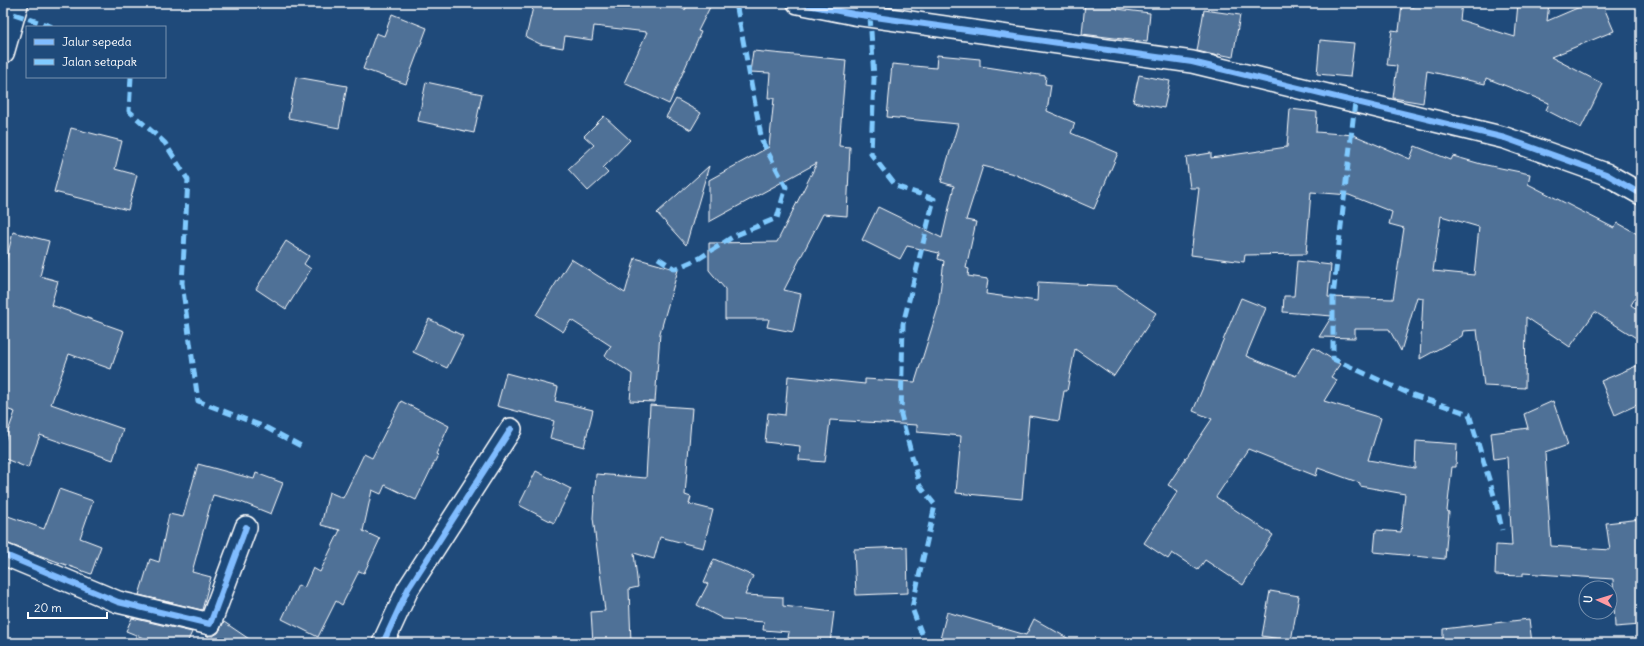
<svg xmlns="http://www.w3.org/2000/svg" width="1644" height="646" viewBox="0 0 1644 646" font-family="Delius,sans-serif">
	<style>
		.building { fill: #507197; stroke: #fff; fill-rule: evenodd }
		.lines { fill: none; stroke-linecap: round; stroke-linejoin: round }
		.minor-casing { stroke: #fff; stroke-width: 24 }
		.primary-casing { stroke: #fff; stroke-width: 25 }
		.minor { stroke: #1f4a7a; stroke-width: 21 }
		.primary { stroke: #1f4a7a; stroke-width: 22 }
		.quiet { stroke: #80caff; stroke-width: 5; stroke-dasharray: 10 5; stroke-linecap: butt }
		.cycleway-casing { stroke: #1f4a7a; stroke-width: 8 }
		.cycleway { stroke: #80bcff; stroke-width: 6 }
	</style>
	<rect width="100%" height="100%" fill="#1f4a7a"/>
	<filter id="ink" filterUnits="userSpaceOnUse"><feTurbulence type="fractalNoise" baseFrequency=".025" numOctaves="2"/><feDisplacementMap in="SourceGraphic" scale="8" xChannelSelector="R" yChannelSelector="G"/><feConvolveMatrix kernelMatrix="1 2 1 2 8 2 1 2 1" color-interpolation-filters="sRGB"/></filter>
	<g filter="url(#ink)">
		<g class="building">
			<path d="M 534,3 L 635,3 L 662,6 L 663,3 L 672,3 L 685,10 L 689,3 L 712,3 L 698,31 L 701,32 L 669,104 L 624,83 L 647,32 L 594,26 L 592,40 L 565,36 L 563,48 L 540,44 L 526,37 Z"/>
			<path d="M 1085,3 L 1117,3 L 1117,9 L 1150,13 L 1147,42 L 1082,34 Z"/>
			<path d="M 1414,3 L 1462,3 L 1460,20 L 1515,37 L 1518,3 L 1549,3 L 1547,21 L 1589,3 L 1602,3 L 1614,31 L 1551,57 L 1603,84 L 1581,128 L 1546,110 L 1549,103 L 1486,78 L 1485,84 L 1427,71 L 1423,103 L 1393,98 L 1397,66 L 1387,65 L 1392,30 L 1399,31 L 1402,5 L 1414,7 Z"/>
			<path d="M 1204,10 L 1240,15 L 1233,57 L 1218,54 L 1218,56 L 1197,51 Z"/>
			<path d="M 392,14 L 427,28 L 406,84 L 363,69 L 376,33 L 384,36 Z"/>
			<path d="M 1320,40 L 1354,43 L 1350,77 L 1317,74 Z"/>
			<path d="M 753,51 L 846,60 L 839,146 L 850,147 L 847,216 L 823,214 L 784,290 L 801,294 L 793,332 L 767,327 L 769,319 L 725,319 L 725,289 L 709,270 L 709,243 L 777,242 L 817,163 L 709,222 L 709,180 L 769,147 L 774,98 L 768,98 L 770,73 L 750,72 Z"/>
			<path d="M 937,55 L 980,59 L 980,66 L 1046,76 L 1045,84 L 1051,85 L 1047,111 L 1075,123 L 1071,133 L 1118,153 L 1094,209 L 1014,174 L 983,166 L 966,220 L 976,222 L 966,268 L 969,269 L 968,276 L 988,279 L 986,294 L 1037,301 L 1038,282 L 1116,286 L 1156,313 L 1114,376 L 1075,349 L 1067,391 L 1064,391 L 1059,421 L 1029,416 L 1022,499 L 956,493 L 961,436 L 917,432 L 917,425 L 830,420 L 825,462 L 799,460 L 800,446 L 765,442 L 768,413 L 785,415 L 788,376 L 865,384 L 865,379 L 915,382 L 938,308 L 944,261 L 938,259 L 939,253 L 907,246 L 900,259 L 862,240 L 878,207 L 942,238 L 954,186 L 941,182 L 958,124 L 887,117 L 892,64 L 936,68 Z"/>
			<path d="M 1139,75 L 1170,81 L 1164,108 L 1133,102 Z"/>
			<path d="M 296,77 L 347,86 L 339,128 L 288,118 Z"/>
			<path d="M 426,82 L 482,94 L 474,133 L 418,121 Z"/>
			<path d="M 676,99 L 701,113 L 691,130 L 666,117 Z"/>
			<path d="M 1290,109 L 1317,112 L 1316,132 L 1354,135 L 1410,159 L 1415,146 L 1451,160 L 1453,156 L 1481,164 L 1530,174 L 1528,184 L 1614,228 L 1618,223 L 1641,236 L 1641,288 L 1631,305 L 1641,312 L 1641,341 L 1595,312 L 1570,347 L 1526,317 L 1525,388 L 1484,386 L 1477,330 L 1463,331 L 1462,336 L 1420,359 L 1423,298 L 1417,297 L 1401,351 L 1389,329 L 1355,329 L 1355,338 L 1319,337 L 1332,316 L 1283,312 L 1284,296 L 1294,296 L 1297,261 L 1331,265 L 1328,297 L 1393,299 L 1404,228 L 1389,224 L 1392,212 L 1349,195 L 1311,192 L 1306,254 L 1245,255 L 1244,262 L 1191,255 L 1199,188 L 1190,188 L 1186,157 L 1211,153 L 1211,158 L 1287,147 ZM 1441,216 L 1479,227 L 1474,275 L 1433,271 Z"/>
			<path d="M 604,116 L 630,140 L 603,168 L 608,173 L 588,191 L 568,169 L 594,145 L 584,136 Z"/>
			<path d="M 71,128 L 122,141 L 115,169 L 137,175 L 128,210 L 54,192 Z"/>
			<path d="M 709,166 L 686,245 L 657,213 Z"/>
			<path d="M 13,232 L 49,241 L 40,276 L 58,281 L 51,305 L 124,331 L 111,369 L 69,354 L 51,404 L 123,429 L 113,460 L 40,435 L 28,468 L 3,458 L 3,445 L 15,412 L 3,408 L 3,274 Z"/>
			<path d="M 286,241 L 309,256 L 304,264 L 311,269 L 286,309 L 256,289 Z"/>
			<path d="M 635,258 L 678,270 L 660,333 L 655,402 L 630,401 L 632,374 L 605,356 L 611,346 L 571,320 L 563,332 L 536,315 L 571,259 L 625,293 Z"/>
			<path d="M 1241,298 L 1266,308 L 1246,356 L 1296,376 L 1313,347 L 1340,364 L 1331,377 L 1337,380 L 1324,401 L 1381,418 L 1368,460 L 1415,468 L 1416,441 L 1457,444 L 1456,467 L 1452,467 L 1447,511 L 1449,512 L 1445,559 L 1374,552 L 1376,530 L 1401,532 L 1405,494 L 1360,486 L 1360,483 L 1318,468 L 1316,476 L 1248,449 L 1216,497 L 1273,535 L 1253,565 L 1255,566 L 1243,585 L 1205,560 L 1198,570 L 1172,553 L 1168,559 L 1144,543 L 1178,491 L 1168,485 L 1212,419 L 1193,411 Z"/>
			<path d="M 429,319 L 463,336 L 447,368 L 413,352 Z"/>
			<path d="M 1641,364 L 1641,403 L 1615,415 L 1601,381 Z"/>
			<path d="M 506,373 L 558,387 L 555,401 L 593,410 L 584,447 L 550,438 L 554,421 L 497,406 Z"/>
			<path d="M 401,401 L 449,426 L 436,454 L 438,455 L 416,500 L 385,485 L 381,494 L 372,490 L 363,531 L 380,539 L 364,573 L 359,571 L 342,605 L 336,601 L 318,637 L 282,619 L 298,585 L 304,588 L 313,568 L 320,572 L 340,530 L 321,525 L 329,492 L 343,498 L 364,454 L 372,458 Z"/>
			<path d="M 1553,401 L 1568,445 L 1545,453 L 1551,546 L 1610,550 L 1606,523 L 1641,519 L 1641,625 L 1615,627 L 1613,579 L 1523,573 L 1523,576 L 1495,575 L 1496,545 L 1512,546 L 1507,457 L 1494,459 L 1491,433 L 1528,428 L 1524,414 Z"/>
			<path d="M 650,405 L 692,408 L 685,495 L 691,497 L 689,504 L 713,510 L 703,548 L 660,537 L 654,559 L 634,553 L 638,587 L 629,589 L 631,643 L 593,643 L 591,612 L 605,611 L 593,518 L 596,474 L 646,478 Z"/>
			<path d="M 198,464 L 254,479 L 256,473 L 283,483 L 271,514 L 241,502 L 213,495 L 192,572 L 211,577 L 202,610 L 139,595 L 150,559 L 159,562 L 169,514 L 183,517 Z"/>
			<path d="M 536,471 L 571,489 L 554,523 L 519,505 Z"/>
			<path d="M 59,489 L 93,501 L 80,538 L 101,546 L 91,574 L 3,542 L 3,531 L 8,516 L 44,529 Z"/>
			<path d="M 907,547 L 908,593 L 856,595 L 854,549 Z"/>
			<path d="M 714,559 L 753,576 L 745,595 L 783,597 L 783,606 L 834,612 L 830,643 L 787,643 L 789,632 L 763,630 L 764,622 L 723,619 L 697,605 L 708,584 L 704,582 Z"/>
			<path d="M 1270,591 L 1299,596 L 1291,641 L 1262,636 Z"/>
			<path d="M 947,612 L 1026,635 L 1034,619 L 1076,643 L 939,643 Z"/>
			<path d="M 132,618 L 192,632 L 187,643 L 156,643 L 126,631 Z"/>
			<path d="M 1529,619 L 1532,643 L 1443,643 L 1443,629 Z"/>
			<path d="M 224,622 L 255,643 L 217,643 L 206,635 L 213,636 L 218,633 Z"/>
		</g>
		<g class="lines">
			<g class="minor-casing">
				<g id="minor">
					<path d="M 798,3 L 854,14 L 1192,62 L 1505,138 L 1606,174 L 1641,194"/>
					<path d="M 3,554 L 118,602 L 210,624 L 246,527"/>
					<path d="M 383,643 L 408,589 L 511,429"/>
				</g>
			</g>
			<g class="primary-casing">
				<path id="primary" d="M 3,52 L 17,3"/>
			</g>
			<use href="#minor" class="minor"/>
			<use href="#primary" class="primary"/>
			<g class="quiet">
				<path d="M 14,14 L 53,27"/>
				<path d="M 870,16 L 874,78 L 871,154 L 896,186 L 934,199 L 903,324 L 901,415 L 920,486 L 935,505 L 912,608 L 925,643"/>
				<path d="M 131,77 L 129,111 L 165,143 L 188,180 L 182,283 L 198,401 L 267,428 L 303,447"/>
				<path d="M 1355,102 L 1333,297 L 1333,359 L 1410,394 L 1469,414 L 1496,502 L 1502,530"/>
				<path d="M 658,258 L 675,269 L 700,258 L 734,236 L 777,218 L 786,187 L 762,141 L 736,3"/>
			</g>
			<g class="cycleway-casing">
				<g id="cycleway">
					<path d="M 798,3 L 854,14 L 1192,62 L 1505,138 L 1606,174 L 1641,194"/>
					<path d="M 3,554 L 118,602 L 210,624 L 246,527"/>
					<path d="M 383,643 L 408,589 L 511,429"/>
				</g>
			</g>
			<use href="#cycleway" class="cycleway"/>
		</g>
	</g>
	<rect width="1644" height="646" fill="none" stroke="#1f4a7a" stroke-width="16"/>
	<rect x="8" y="8" width="1628" height="630" fill="none" stroke="#fff" stroke-width="1.5" filter="url(#ink)"/>
	<rect x="26" y="26" width="140" height="52" fill="#1f4a7a" stroke="#7992af"/>
	<rect x="34" y="39" width="20" height="6" fill="#80bcff" stroke="#7992af"/>
	<text x="62" y="46" font-size="12" fill="#ffffff">Jalur sepeda</text>
	<rect x="34" y="59" width="20" height="6" fill="#80caff" stroke="#7992af"/>
	<text x="62" y="66" font-size="12" fill="#ffffff">Jalan setapak</text>
	<g transform="translate(1598 600) rotate(274)"><circle r="19" fill="#1f4a7a" stroke="#7992af"/>
	<path d="M0-3L7 15L0 10L-7 15Z" fill="#ff9aa2"/>
	<text y="-6" font-size="11" font-weight="bold" text-anchor="middle" fill="#ffffff">U</text>
	</g>
	<path d="M28 612v6h79v-6" fill="none" stroke="#ffffff" stroke-width="2"/>
	<text x="34" y="612" font-size="12" fill="#ffffff" stroke="#1f4a7a" stroke-width="3" paint-order="stroke">20 m</text>
</svg>
